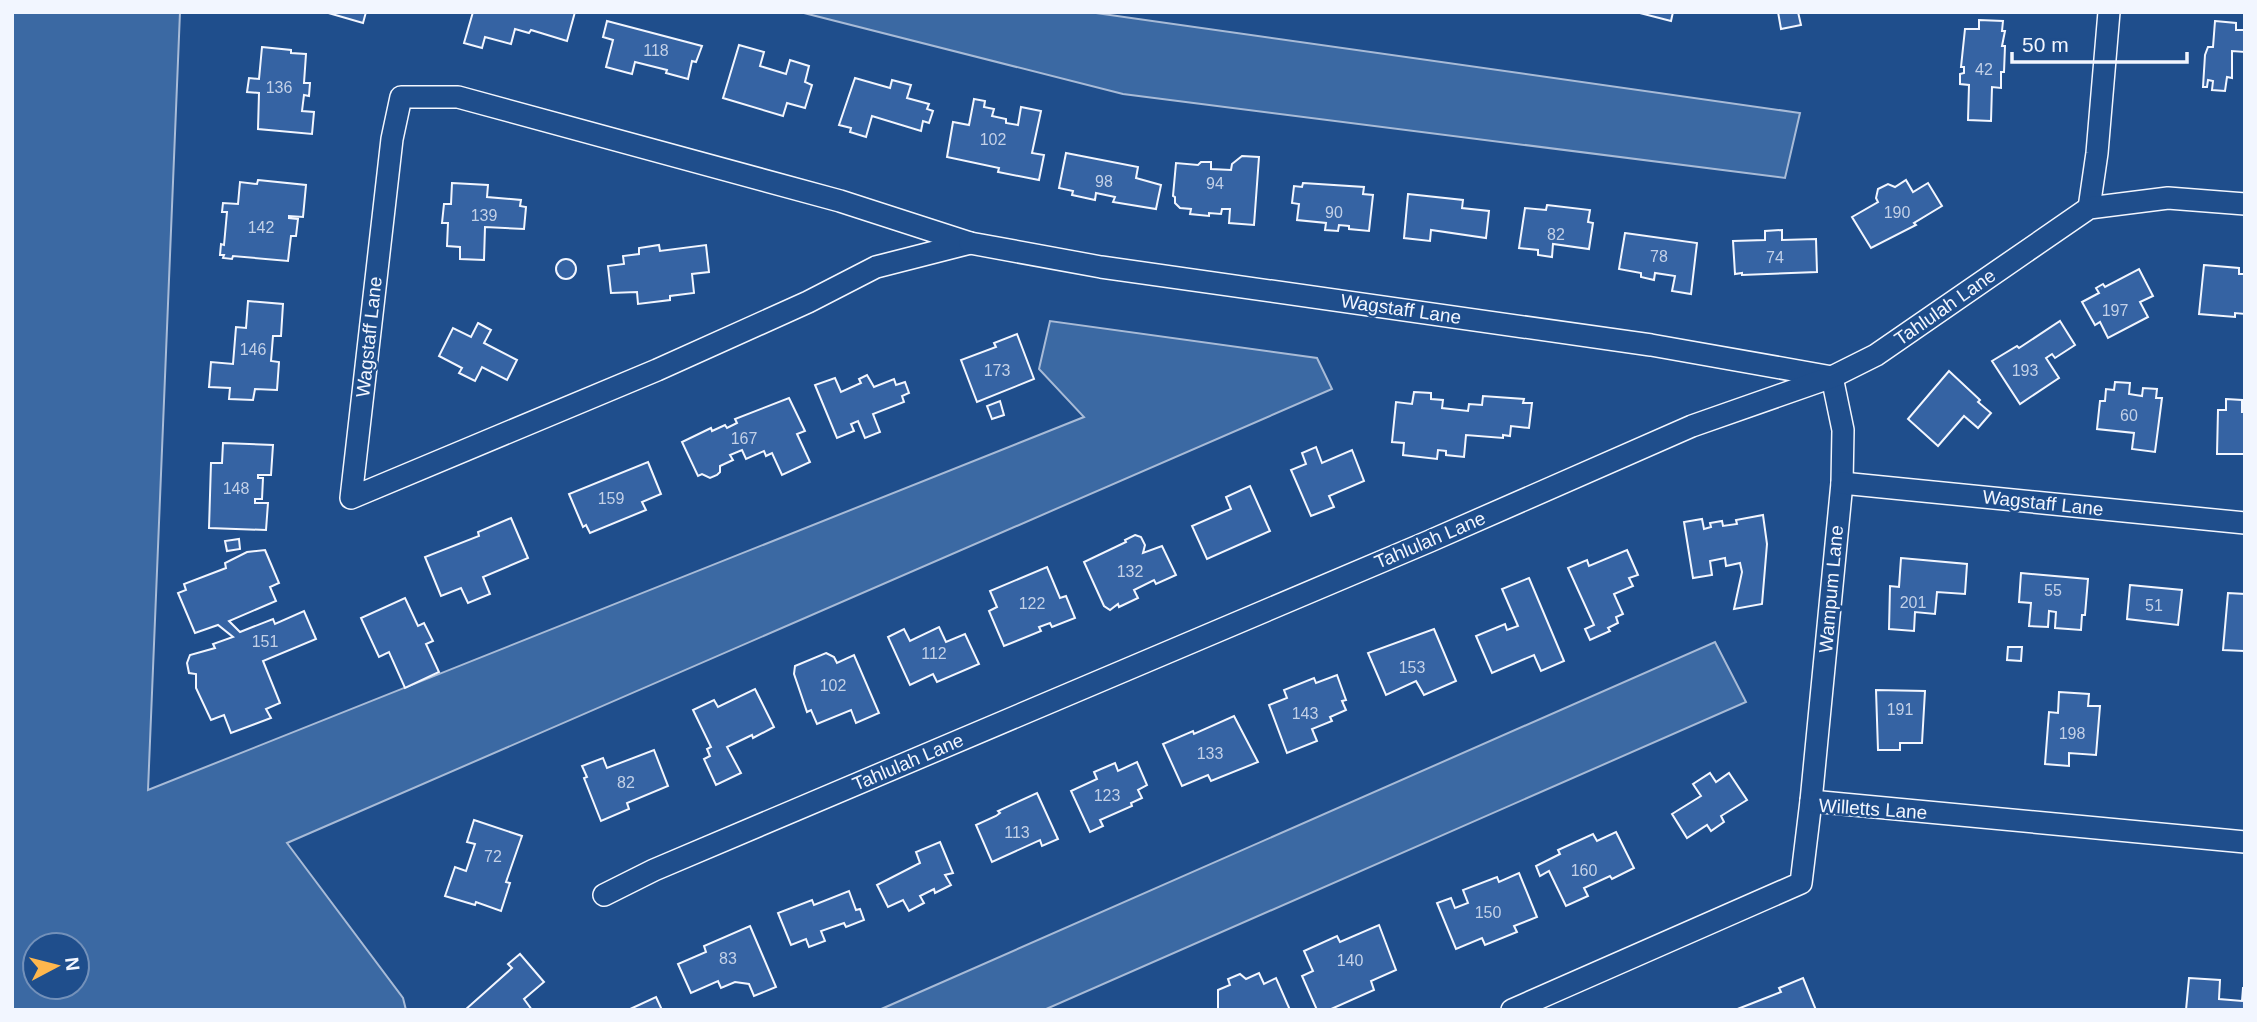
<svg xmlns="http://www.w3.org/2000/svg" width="2257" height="1022" viewBox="0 0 2257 1022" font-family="Arial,sans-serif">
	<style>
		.water { fill: #3b69a3; stroke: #a8bbd7; stroke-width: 2; fill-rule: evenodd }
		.building { fill: #3563a3; stroke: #f2f6ff; stroke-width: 2 }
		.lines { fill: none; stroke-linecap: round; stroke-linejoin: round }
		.minor-casing { stroke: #f2f6ff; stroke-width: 24 }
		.minor { stroke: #1f4e8c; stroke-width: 21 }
		.labels { text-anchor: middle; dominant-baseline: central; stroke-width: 5; stroke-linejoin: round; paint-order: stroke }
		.number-label { font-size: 16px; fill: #c3d1e8 }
		.street-label { font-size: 19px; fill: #f2f6ff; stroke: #1f4e8c }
	</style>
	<rect width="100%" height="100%" fill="#1f4e8c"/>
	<g class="water">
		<path d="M 12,12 L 180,12 L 148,790 L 1084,417 L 1039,369 L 1050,321 L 1317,358 L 1332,389 L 287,843 L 403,998 L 406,1010 L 12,1010 ZM 35,945 L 77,945 L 77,987 L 35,987 Z"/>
		<path d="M 800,12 L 1089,12 L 1800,113 L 1785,178 L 1123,94 Z"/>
		<path d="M 1715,642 L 1746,702 L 1044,1010 L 879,1010 Z"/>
	</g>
	<g class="building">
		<path d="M 325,12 L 366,12 L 363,23 Z"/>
		<path d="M 473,12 L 575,12 L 567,41 L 531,30 L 529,33 L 515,29 L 511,44 L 485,37 L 482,48 L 464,43 Z"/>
		<path d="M 1636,12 L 1673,12 L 1671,21 Z"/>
		<path d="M 1778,12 L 1798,12 L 1801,25 L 1781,29 Z"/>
		<path d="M 1979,20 L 2003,21 L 2002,31 L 2005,31 L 2002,46 L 2005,46 L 2004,72 L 2001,72 L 2001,88 L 1992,87 L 1991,121 L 1968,120 L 1969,85 L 1960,84 L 1960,74 L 1964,73 L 1964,67 L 1961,67 L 1965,29 L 1979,29 Z"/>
		<path d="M 607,21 L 702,46 L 696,62 L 692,61 L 688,79 L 666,73 L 667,70 L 635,62 L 632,74 L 606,67 L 613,40 L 603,37 Z"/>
		<path d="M 2215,21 L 2236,23 L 2236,30 L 2245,30 L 2245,52 L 2232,51 L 2232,78 L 2227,77 L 2225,91 L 2212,90 L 2213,81 L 2208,80 L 2207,87 L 2203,87 L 2205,55 L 2208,47 L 2213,47 Z"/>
		<path d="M 739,45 L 764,52 L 760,66 L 786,74 L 790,60 L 809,66 L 805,82 L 812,85 L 805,108 L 787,103 L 783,116 L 723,98 Z"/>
		<path d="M 262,47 L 291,50 L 291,53 L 306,54 L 304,83 L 310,83 L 309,96 L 304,95 L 302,111 L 314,112 L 312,134 L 258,129 L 259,93 L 247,92 L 249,78 L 259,79 Z"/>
		<path d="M 855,78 L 890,88 L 892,80 L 911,85 L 907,98 L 929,104 L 927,109 L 933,111 L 929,123 L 923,121 L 921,131 L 872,116 L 866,137 L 850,132 L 851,128 L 839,125 Z"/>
		<path d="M 974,99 L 985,101 L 984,107 L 994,109 L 992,116 L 1006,119 L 1006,123 L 1018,125 L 1021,107 L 1041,111 L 1032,153 L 1044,155 L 1039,180 L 998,172 L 999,168 L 947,157 L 953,122 L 969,125 Z"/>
		<path d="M 1066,153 L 1138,167 L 1136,178 L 1161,185 L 1156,209 L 1113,202 L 1115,197 L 1096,193 L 1095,200 L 1072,195 L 1073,191 L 1059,188 Z"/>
		<path d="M 1242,156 L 1259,157 L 1254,225 L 1229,223 L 1230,209 L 1222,209 L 1221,214 L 1209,213 L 1209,216 L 1190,214 L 1191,209 L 1180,208 L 1175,203 L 1175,197 L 1173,196 L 1176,163 L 1198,165 L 1201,162 L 1211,162 L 1211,169 L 1231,170 L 1232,164 Z"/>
		<path d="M 258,180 L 306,185 L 303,217 L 289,216 L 289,218 L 298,219 L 296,236 L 291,236 L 288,261 L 233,256 L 232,259 L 223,258 L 224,255 L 220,255 L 221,244 L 224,245 L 227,212 L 222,212 L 223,203 L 238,204 L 240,182 L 257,184 Z"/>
		<path d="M 1906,180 L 1913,192 L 1928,183 L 1942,206 L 1914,223 L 1916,225 L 1871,248 L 1852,217 L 1878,202 L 1876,198 L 1878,189 L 1888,184 L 1895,187 Z"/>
		<path d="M 452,183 L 488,185 L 487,197 L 521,200 L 520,206 L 526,207 L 524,229 L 485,227 L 484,260 L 460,259 L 460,247 L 447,246 L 448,223 L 442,223 L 444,204 L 451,204 Z"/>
		<path d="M 1303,183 L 1364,187 L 1363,194 L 1373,195 L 1369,231 L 1349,229 L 1349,226 L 1339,225 L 1338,231 L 1325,230 L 1326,223 L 1297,220 L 1299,204 L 1292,203 L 1294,186 L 1302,187 Z"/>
		<path d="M 1408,194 L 1463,200 L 1462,208 L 1489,211 L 1486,238 L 1431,230 L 1430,241 L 1404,238 Z"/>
		<path d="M 1547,205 L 1590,210 L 1588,222 L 1593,223 L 1589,249 L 1553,244 L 1552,257 L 1538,255 L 1538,250 L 1519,248 L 1525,208 L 1546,210 Z"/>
		<path d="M 1782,230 L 1782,240 L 1816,239 L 1817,272 L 1742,275 L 1742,273 L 1735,274 L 1733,241 L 1765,240 L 1765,231 Z"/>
		<path d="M 1625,233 L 1697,243 L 1691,294 L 1672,291 L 1675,276 L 1655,273 L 1654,280 L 1641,277 L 1641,273 L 1619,269 Z"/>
		<path d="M 659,245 L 660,251 L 706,245 L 709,272 L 692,274 L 694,293 L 670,296 L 670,300 L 638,304 L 637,292 L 611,293 L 608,266 L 624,264 L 623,256 L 639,254 L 639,248 Z"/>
		<circle cx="566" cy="269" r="10"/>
		<path d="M 2204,265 L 2239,268 L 2239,274 L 2245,274 L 2245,314 L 2235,313 L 2235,317 L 2199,314 Z"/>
		<path d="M 2139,269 L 2153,296 L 2140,302 L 2148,317 L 2108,338 L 2100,322 L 2095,325 L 2082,302 L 2099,293 L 2096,288 L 2103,284 L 2105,287 Z"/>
		<path d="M 248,301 L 283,304 L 281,336 L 273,336 L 271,361 L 279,362 L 277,390 L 255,389 L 253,400 L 229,399 L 230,388 L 209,387 L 211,362 L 233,364 L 236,327 L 246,328 Z"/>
		<path d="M 2060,321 L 2075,345 L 2055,358 L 2052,354 L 2046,358 L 2059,378 L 2020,404 L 1992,361 L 2017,346 L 2019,348 Z"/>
		<path d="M 478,323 L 491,330 L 484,343 L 517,360 L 507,380 L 482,367 L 475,381 L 459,373 L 462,368 L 439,356 L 453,328 L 471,337 Z"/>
		<path d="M 1017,334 L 1034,379 L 977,402 L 961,360 L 996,347 L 994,343 Z"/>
		<path d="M 1949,371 L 1980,400 L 1978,402 L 1991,413 L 1978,428 L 1964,416 L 1938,446 L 1908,419 Z"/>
		<path d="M 867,375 L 874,387 L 894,379 L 896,385 L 905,382 L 909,393 L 902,396 L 904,402 L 873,414 L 880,432 L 865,438 L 858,421 L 851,424 L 854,431 L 837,438 L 815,385 L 835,378 L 841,392 L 861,383 L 859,379 Z"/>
		<path d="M 2115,382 L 2130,383 L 2129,394 L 2142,396 L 2143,388 L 2157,389 L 2156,398 L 2162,398 L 2155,452 L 2132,449 L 2134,433 L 2097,429 L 2100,401 L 2105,401 L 2106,389 L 2114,390 Z"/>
		<path d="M 1414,392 L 1431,393 L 1431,399 L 1443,400 L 1442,408 L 1468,411 L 1469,404 L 1482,405 L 1483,396 L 1524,399 L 1523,403 L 1532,403 L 1529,428 L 1511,426 L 1510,436 L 1503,435 L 1503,438 L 1466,435 L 1464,457 L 1446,455 L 1446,451 L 1438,450 L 1437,459 L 1403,455 L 1404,443 L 1392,442 L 1396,402 L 1412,404 Z"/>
		<path d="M 789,398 L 805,431 L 797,434 L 810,462 L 782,475 L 772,453 L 766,456 L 764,451 L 746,459 L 742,450 L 730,455 L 733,460 L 720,466 L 720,472 L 717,475 L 710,478 L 702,474 L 698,476 L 682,442 L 711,428 L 712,431 L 725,425 L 727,428 L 737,423 L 735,419 Z"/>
		<path d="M 2226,399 L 2242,400 L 2242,412 L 2245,412 L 2245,454 L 2217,454 L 2218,410 L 2226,410 Z"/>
		<path d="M 1000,401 L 1004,415 L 992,419 L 987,406 Z"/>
		<path d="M 223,443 L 273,445 L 271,475 L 258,475 L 258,478 L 263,478 L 262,499 L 255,499 L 255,503 L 268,503 L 266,530 L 209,528 L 211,463 L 222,463 Z"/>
		<path d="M 1316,447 L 1322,463 L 1352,450 L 1364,481 L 1329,496 L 1334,507 L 1311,516 L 1291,470 L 1306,464 L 1302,453 Z"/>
		<path d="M 648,462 L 661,494 L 642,502 L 646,510 L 590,533 L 586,525 L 583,527 L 569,494 Z"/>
		<path d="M 1250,486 L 1270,531 L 1207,559 L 1192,526 L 1231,509 L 1226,497 Z"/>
		<path d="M 1763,515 L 1767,544 L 1762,604 L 1734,609 L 1742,572 L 1740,563 L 1726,566 L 1725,558 L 1710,561 L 1712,575 L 1693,578 L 1684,522 L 1702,519 L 1704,529 L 1711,527 L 1710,523 L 1722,521 L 1723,526 L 1737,524 L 1736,520 Z"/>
		<path d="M 511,518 L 528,558 L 483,577 L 490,594 L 468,603 L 461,588 L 441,596 L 425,557 L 479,536 L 478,532 Z"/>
		<path d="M 1135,535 L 1141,537 L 1145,545 L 1143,553 L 1162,546 L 1176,575 L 1156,584 L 1154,580 L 1134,590 L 1138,598 L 1119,607 L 1118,604 L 1110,610 L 1104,606 L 1084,562 L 1126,542 L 1125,540 Z"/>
		<path d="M 239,539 L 240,549 L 227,551 L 225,541 Z"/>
		<path d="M 265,550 L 279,583 L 270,587 L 276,601 L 229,621 L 240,632 L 273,619 L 275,624 L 304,611 L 316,639 L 263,661 L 280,703 L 266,709 L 271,718 L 231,733 L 224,715 L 211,720 L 196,688 L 196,674 L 189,673 L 187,663 L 190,655 L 215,648 L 213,644 L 233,637 L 218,625 L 195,633 L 178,593 L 186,590 L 184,584 L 226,568 L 225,563 L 247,552 Z"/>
		<path d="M 1627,550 L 1638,575 L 1629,578 L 1633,586 L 1614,594 L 1623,614 L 1616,617 L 1618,623 L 1608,628 L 1610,631 L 1590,640 L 1585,629 L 1594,625 L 1568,568 L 1587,560 L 1589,566 Z"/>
		<path d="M 1901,558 L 1967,564 L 1965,594 L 1937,592 L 1935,614 L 1915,612 L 1914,631 L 1889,629 L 1890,586 L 1899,587 Z"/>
		<path d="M 1047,567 L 1060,598 L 1066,596 L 1075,618 L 1052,627 L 1050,623 L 1039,627 L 1041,631 L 1004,646 L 989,611 L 997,607 L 990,591 Z"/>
		<path d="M 2021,573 L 2088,579 L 2085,615 L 2082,615 L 2081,630 L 2055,628 L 2056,612 L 2049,611 L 2048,627 L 2029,626 L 2031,603 L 2019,602 Z"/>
		<path d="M 1529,578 L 1564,661 L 1541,671 L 1534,655 L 1492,673 L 1476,636 L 1505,624 L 1507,630 L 1518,626 L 1502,589 Z"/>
		<path d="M 2130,585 L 2182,590 L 2178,625 L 2127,619 Z"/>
		<path d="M 2228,593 L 2245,594 L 2244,651 L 2223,650 Z"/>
		<path d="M 405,598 L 418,626 L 424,623 L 433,641 L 426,644 L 439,672 L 405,688 L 389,652 L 379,657 L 361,618 Z"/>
		<path d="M 939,627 L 946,642 L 965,634 L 979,664 L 937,682 L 933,674 L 910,685 L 888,637 L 904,629 L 910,641 Z"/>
		<path d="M 1434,629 L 1456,681 L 1424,695 L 1416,681 L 1386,695 L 1368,653 Z"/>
		<path d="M 2008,647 L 2022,647 L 2021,661 L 2007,660 Z"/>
		<path d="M 826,653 L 834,657 L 837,663 L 854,655 L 879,713 L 856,723 L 851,710 L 817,724 L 811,710 L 807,712 L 794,674 L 795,666 Z"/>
		<path d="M 1337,675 L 1346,700 L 1342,701 L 1346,710 L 1330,717 L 1332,721 L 1312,729 L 1317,741 L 1287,753 L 1269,705 L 1287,698 L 1284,690 L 1314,678 L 1316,683 Z"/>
		<path d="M 755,689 L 774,727 L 753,738 L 752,735 L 727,747 L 741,773 L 716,785 L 704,759 L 710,756 L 707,749 L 711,747 L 693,710 L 714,700 L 718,707 Z"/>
		<path d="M 1876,690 L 1925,691 L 1922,743 L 1900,743 L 1900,750 L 1878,750 Z"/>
		<path d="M 2059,692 L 2089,694 L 2088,706 L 2100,706 L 2096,755 L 2069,753 L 2069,766 L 2045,764 L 2049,712 L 2058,713 Z"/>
		<path d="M 1234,716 L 1258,762 L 1211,781 L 1208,775 L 1182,786 L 1163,744 L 1193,731 L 1194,734 Z"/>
		<path d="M 654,750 L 668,786 L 627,803 L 629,809 L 601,821 L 584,778 L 587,777 L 582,766 L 603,758 L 607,768 Z"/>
		<path d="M 1137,762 L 1147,785 L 1138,790 L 1142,798 L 1131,803 L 1132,806 L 1100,820 L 1103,826 L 1090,832 L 1071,791 L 1097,779 L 1094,772 L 1115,763 L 1118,771 Z"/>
		<path d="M 1710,773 L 1716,782 L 1729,773 L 1747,800 L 1721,816 L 1724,822 L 1711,831 L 1707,825 L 1687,838 L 1672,814 L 1701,796 L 1693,784 Z"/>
		<path d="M 1037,793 L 1058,839 L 1042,846 L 1040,840 L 992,862 L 976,825 L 996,816 L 1000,813 L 998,811 Z"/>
		<path d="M 474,820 L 522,836 L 506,882 L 510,883 L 501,911 L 476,902 L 475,905 L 445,896 L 455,867 L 466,871 L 475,844 L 467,842 Z"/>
		<path d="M 1616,832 L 1634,868 L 1612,879 L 1610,876 L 1584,888 L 1588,896 L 1566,906 L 1549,871 L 1540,876 L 1536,866 L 1560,854 L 1558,850 L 1593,834 L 1597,841 Z"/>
		<path d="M 940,842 L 953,873 L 945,875 L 951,885 L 935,893 L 934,889 L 920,896 L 924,903 L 909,911 L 903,900 L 888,907 L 877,885 L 920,863 L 916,852 Z"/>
		<path d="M 1519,873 L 1537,917 L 1514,926 L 1517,932 L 1485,945 L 1482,938 L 1456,949 L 1437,903 L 1451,898 L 1455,908 L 1468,903 L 1463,890 L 1497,877 L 1499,882 Z"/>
		<path d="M 849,891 L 856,910 L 860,909 L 864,920 L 846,927 L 844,923 L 821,931 L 825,941 L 809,947 L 806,939 L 791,945 L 778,913 L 812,900 L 814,905 Z"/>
		<path d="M 1379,925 L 1396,970 L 1371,981 L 1374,990 L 1329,1010 L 1317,1010 L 1302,976 L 1313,971 L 1304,951 L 1337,936 L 1340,942 Z"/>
		<path d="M 750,926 L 776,987 L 754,996 L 749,984 L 735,982 L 721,988 L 718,981 L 691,993 L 678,964 L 706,952 L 704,946 Z"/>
		<path d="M 520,954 L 544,982 L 524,999 L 532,1010 L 465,1010 L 512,968 L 508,964 Z"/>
		<path d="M 1259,973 L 1264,984 L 1276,978 L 1290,1010 L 1218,1010 L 1218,990 L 1230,985 L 1228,979 L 1240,974 L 1246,979 Z"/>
		<path d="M 1803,978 L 1816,1010 L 1735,1010 L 1781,992 L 1779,988 Z"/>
		<path d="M 2189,978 L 2220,980 L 2219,999 L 2242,1001 L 2243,988 L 2245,988 L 2245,1010 L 2186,1010 Z"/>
		<path d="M 656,997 L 662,1010 L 628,1010 Z"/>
	</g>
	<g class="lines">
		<g class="minor-casing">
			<g id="minor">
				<path d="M 401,97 L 458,97 L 840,201 L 970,243 L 876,267 L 808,302 L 657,370 L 351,498 L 392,139 Z"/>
				<path d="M 2089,208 L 2097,153 L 2109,12"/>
				<path d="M 970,243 L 1101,267 L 1651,345 L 1832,377 L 1843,430 L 1842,483 L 1811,801 L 1801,883 L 1512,1010"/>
				<path d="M 1842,483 L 2245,523"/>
				<path d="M 1811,801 L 2245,842"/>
				<path d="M 604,895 L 654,870 L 1430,541 L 1692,426 L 1832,377 L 1876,355 L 2089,208 L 2168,198 L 2245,204"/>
			</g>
		</g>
		<use href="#minor" class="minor"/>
	</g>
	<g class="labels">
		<g class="number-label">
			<text x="656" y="50">118</text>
			<text x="1984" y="69">42</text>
			<text x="279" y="87">136</text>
			<text x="993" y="139">102</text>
			<text x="1104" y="181">98</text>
			<text x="1215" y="183">94</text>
			<text x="1334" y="212">90</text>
			<text x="1897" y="212">190</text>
			<text x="484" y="215">139</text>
			<text x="261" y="227">142</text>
			<text x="1556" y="234">82</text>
			<text x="1659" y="256">78</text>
			<text x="1775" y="257">74</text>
			<text x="2115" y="310">197</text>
			<text x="253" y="349">146</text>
			<text x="997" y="370">173</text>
			<text x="2025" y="370">193</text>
			<text x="2129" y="415">60</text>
			<text x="744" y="438">167</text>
			<text x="236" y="488">148</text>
			<text x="611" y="498">159</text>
			<text x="1130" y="571">132</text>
			<text x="2053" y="590">55</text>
			<text x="1913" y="602">201</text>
			<text x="1032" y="603">122</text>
			<text x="2154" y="605">51</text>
			<text x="265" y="641">151</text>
			<text x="934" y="653">112</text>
			<text x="1412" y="667">153</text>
			<text x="833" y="685">102</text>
			<text x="1900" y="709">191</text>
			<text x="1305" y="713">143</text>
			<text x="2072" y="733">198</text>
			<text x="1210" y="753">133</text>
			<text x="626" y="782">82</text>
			<text x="1107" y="795">123</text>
			<text x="1017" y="832">113</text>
			<text x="493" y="856">72</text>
			<text x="1584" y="870">160</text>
			<text x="1488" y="912">150</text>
			<text x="728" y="958">83</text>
			<text x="1350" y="960">140</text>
		</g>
		<g class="street-label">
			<text transform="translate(1945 307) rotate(-35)">Tahlulah Lane</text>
			<text transform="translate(1401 309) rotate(8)">Wagstaff Lane</text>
			<text transform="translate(369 337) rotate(-84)">Wagstaff Lane</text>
			<text transform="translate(2043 503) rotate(6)">Wagstaff Lane</text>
			<text transform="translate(1430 540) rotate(-23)">Tahlulah Lane</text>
			<text transform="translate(1831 589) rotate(-85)">Wampum Lane</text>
			<text transform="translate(908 762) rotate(-23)">Tahlulah Lane</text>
			<text transform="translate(1873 809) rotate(4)">Willetts Lane</text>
		</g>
	</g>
	<rect width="2257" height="1022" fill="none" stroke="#f2f6ff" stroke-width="28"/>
	<g transform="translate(56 966) rotate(83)"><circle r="33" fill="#1f4e8c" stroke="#7391ba" stroke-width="2"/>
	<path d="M0-5L12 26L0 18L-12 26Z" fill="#ffb74d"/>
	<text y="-10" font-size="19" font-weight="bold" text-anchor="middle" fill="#f2f6ff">N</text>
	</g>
	<path d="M2012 52v10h175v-10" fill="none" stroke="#f2f6ff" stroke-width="3.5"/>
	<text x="2022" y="52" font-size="21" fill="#f2f6ff" stroke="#1f4e8c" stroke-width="5" paint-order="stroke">50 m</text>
</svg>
